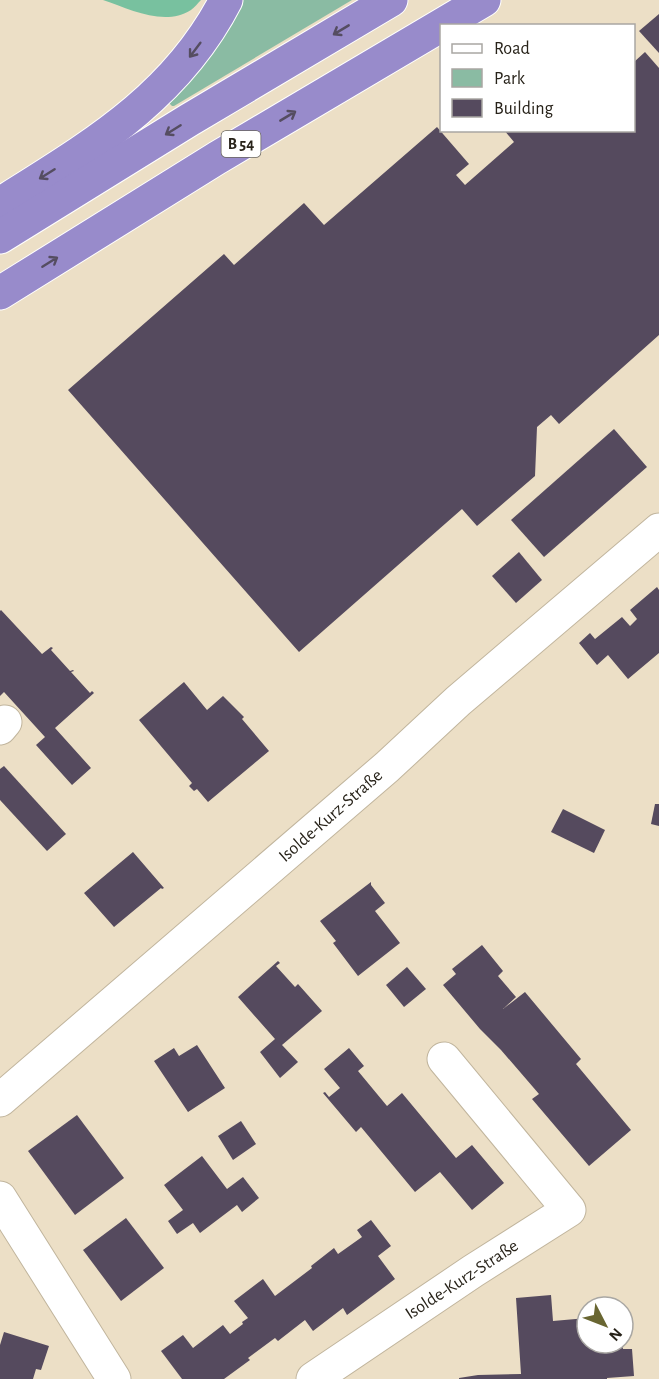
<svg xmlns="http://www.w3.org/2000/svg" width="659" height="1379" viewBox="0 0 659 1379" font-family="'Alegreya Sans',sans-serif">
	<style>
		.green { fill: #8abba3 }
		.forest { fill: #78c19f }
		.building { fill: #554a5e }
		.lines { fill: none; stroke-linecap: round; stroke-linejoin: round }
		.minor-casing { stroke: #c1b59d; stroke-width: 35 }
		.highway-casing { stroke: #fff; stroke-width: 35 }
		.minor { stroke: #fff; stroke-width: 33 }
		.highway { stroke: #988bcb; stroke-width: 33 }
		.oneway { stroke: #554d61 }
		.labels { text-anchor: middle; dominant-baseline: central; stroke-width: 6; stroke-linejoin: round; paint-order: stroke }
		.shield { fill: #fff; stroke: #68655f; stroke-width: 1.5 }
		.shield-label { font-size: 16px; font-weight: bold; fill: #28231a }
		.street-label { font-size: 18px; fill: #28231a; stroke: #fff }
	</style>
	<rect width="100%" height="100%" fill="#ecdfc6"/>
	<path class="green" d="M 239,0 L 352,0 L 174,106 L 172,106 L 168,102 Z"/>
	<path class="forest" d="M 103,0 L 201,0 C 198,3 194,8 191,10 C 164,27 130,9 103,0 Z"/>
	<g class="building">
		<path d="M 659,14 L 659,53 L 639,31 Z"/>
		<path d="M 645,52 L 659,68 L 659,335 L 559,424 L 551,415 L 537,427 L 535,476 L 477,526 L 462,509 L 299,652 L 68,390 L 224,254 L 234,265 L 304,203 L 324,225 L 437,127 L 469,164 L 456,175 L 465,185 L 514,142 L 504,130 L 634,130 L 634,62 Z"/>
		<path d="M 614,429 L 647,467 L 544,557 L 511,520 Z"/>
		<path d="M 519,552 L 542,580 L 516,603 L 492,576 Z"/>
		<path d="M 657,587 L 659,590 L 659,653 L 628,679 L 608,655 L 597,665 L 579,643 L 590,633 L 595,639 L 622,617 L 630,626 L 637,619 L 630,610 Z"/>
		<path d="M 1,610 L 42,654 L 51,647 L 53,648 L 51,650 L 70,671 L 73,670 L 74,671 L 71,672 L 90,693 L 92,691 L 94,693 L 55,728 L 91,768 L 72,785 L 36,745 L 45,737 L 4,692 L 0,696 L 0,611 Z"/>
		<path d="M 184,682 L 207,710 L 223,696 L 244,717 L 242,719 L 269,751 L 208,802 L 197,789 L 194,791 L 189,786 L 192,783 L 139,720 Z"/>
		<path d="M 4,766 L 66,834 L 47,851 L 0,800 L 0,769 Z"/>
		<path d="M 655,804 L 659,804 L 659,826 L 651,824 Z"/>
		<path d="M 563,809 L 605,830 L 594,853 L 551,832 Z"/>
		<path d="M 133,852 L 164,888 L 162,889 L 161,888 L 114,927 L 84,893 Z"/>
		<path d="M 371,882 L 371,885 L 385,903 L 375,911 L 400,943 L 358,976 L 333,943 L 336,941 L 320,921 Z"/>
		<path d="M 482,945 L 503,971 L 498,976 L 516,997 L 503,1009 L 525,992 L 581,1059 L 576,1064 L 631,1130 L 589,1166 L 532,1099 L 539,1094 L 501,1050 L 480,1029 L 443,985 L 456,974 L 452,969 Z"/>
		<path d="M 278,961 L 280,963 L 276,966 L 295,987 L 298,984 L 322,1011 L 282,1045 L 298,1062 L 280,1078 L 260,1052 L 275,1039 L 238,997 Z"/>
		<path d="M 407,967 L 426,989 L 404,1007 L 386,985 Z"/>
		<path d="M 197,1045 L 225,1088 L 188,1112 L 154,1061 L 174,1048 L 179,1056 Z"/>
		<path d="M 349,1048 L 364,1066 L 358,1071 L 387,1106 L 402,1093 L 456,1158 L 472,1145 L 504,1183 L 472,1210 L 440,1172 L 415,1192 L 361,1127 L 356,1132 L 323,1093 L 325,1092 L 329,1097 L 340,1088 L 324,1069 Z"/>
		<path d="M 77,1115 L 124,1178 L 75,1215 L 28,1151 Z"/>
		<path d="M 241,1121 L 256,1144 L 233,1160 L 218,1136 Z"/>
		<path d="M 202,1156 L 227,1189 L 243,1177 L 259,1198 L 242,1212 L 237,1205 L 200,1233 L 193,1223 L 177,1234 L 168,1221 L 183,1210 L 164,1185 Z"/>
		<path d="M 126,1218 L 164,1268 L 121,1301 L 83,1250 Z"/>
		<path d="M 371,1220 L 391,1246 L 378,1256 L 395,1279 L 347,1315 L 343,1308 L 313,1331 L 305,1320 L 278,1341 L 275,1338 L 248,1358 L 250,1360 L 224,1379 L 182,1379 L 161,1351 L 183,1335 L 193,1348 L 223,1325 L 230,1334 L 243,1324 L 242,1322 L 248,1318 L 234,1301 L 263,1279 L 275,1296 L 312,1268 L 311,1266 L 334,1248 L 338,1254 L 362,1237 L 357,1230 Z"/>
		<path d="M 551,1295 L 553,1321 L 587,1318 L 587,1343 L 622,1343 L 623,1349 L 632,1349 L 634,1376 L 607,1378 L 607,1379 L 459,1379 L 459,1378 L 478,1375 L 521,1374 L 516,1298 Z"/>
		<path d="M 4,1332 L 49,1346 L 41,1370 L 36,1369 L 33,1379 L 0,1379 L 0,1345 Z"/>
	</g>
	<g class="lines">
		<g class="minor-casing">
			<g id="minor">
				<path d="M 0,728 L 5,722"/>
				<path d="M 0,1100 L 387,767 L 458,701 L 659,530"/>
				<path d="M 0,1198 L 114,1379"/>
				<path d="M 313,1379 L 473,1271 L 569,1210 L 444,1059"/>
			</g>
		</g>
		<g class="highway-casing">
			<g id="highway">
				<path d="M 0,204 C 90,147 175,99 226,0"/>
				<path d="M 0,237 L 189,120 L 391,0"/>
				<path d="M 0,293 L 217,158 L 484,0"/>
			</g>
		</g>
		<use href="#minor" class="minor"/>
		<use href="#highway" class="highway"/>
	</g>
	<defs><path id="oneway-shaft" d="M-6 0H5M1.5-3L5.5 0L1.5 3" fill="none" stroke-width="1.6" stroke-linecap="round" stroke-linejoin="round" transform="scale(1.5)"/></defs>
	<g class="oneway">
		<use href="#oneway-shaft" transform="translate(341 30) rotate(149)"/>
		<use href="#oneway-shaft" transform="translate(195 50) rotate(127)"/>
		<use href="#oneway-shaft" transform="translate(288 116) rotate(-31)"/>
		<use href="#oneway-shaft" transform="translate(173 130) rotate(148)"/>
		<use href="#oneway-shaft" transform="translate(47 174) rotate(148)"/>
		<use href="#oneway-shaft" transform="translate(50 262) rotate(-32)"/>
	</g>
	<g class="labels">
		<rect class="shield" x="221.5" y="131" width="39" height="26" rx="4.5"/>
		<g class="shield-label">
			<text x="241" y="144">B 54</text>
		</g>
		<g class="street-label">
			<text transform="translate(331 816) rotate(-41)">Isolde-Kurz-Straße</text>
			<text transform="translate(462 1280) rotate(-33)">Isolde-Kurz-Straße</text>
		</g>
	</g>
	<rect x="440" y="24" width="195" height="108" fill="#ffffff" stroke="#a9a7a3" stroke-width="1.5"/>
	<rect x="452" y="44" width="30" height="9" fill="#ffffff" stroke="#a9a7a3" stroke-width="1.5"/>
	<text x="494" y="54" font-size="18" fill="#28231a">Road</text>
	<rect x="452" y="69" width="30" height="18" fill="#8abba3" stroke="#a9a7a3" stroke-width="1.5"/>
	<text x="494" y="84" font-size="18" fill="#28231a">Park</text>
	<rect x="452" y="99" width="30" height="18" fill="#554a5e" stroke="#a9a7a3" stroke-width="1.5"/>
	<text x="494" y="114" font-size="18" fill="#28231a">Building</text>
	<g transform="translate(605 1325) rotate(132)"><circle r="28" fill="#ffffff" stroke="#a9a7a3" stroke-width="1.5"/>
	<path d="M0-4.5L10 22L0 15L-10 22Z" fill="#696632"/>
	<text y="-9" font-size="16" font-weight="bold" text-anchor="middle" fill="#28231a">N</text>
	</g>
</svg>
